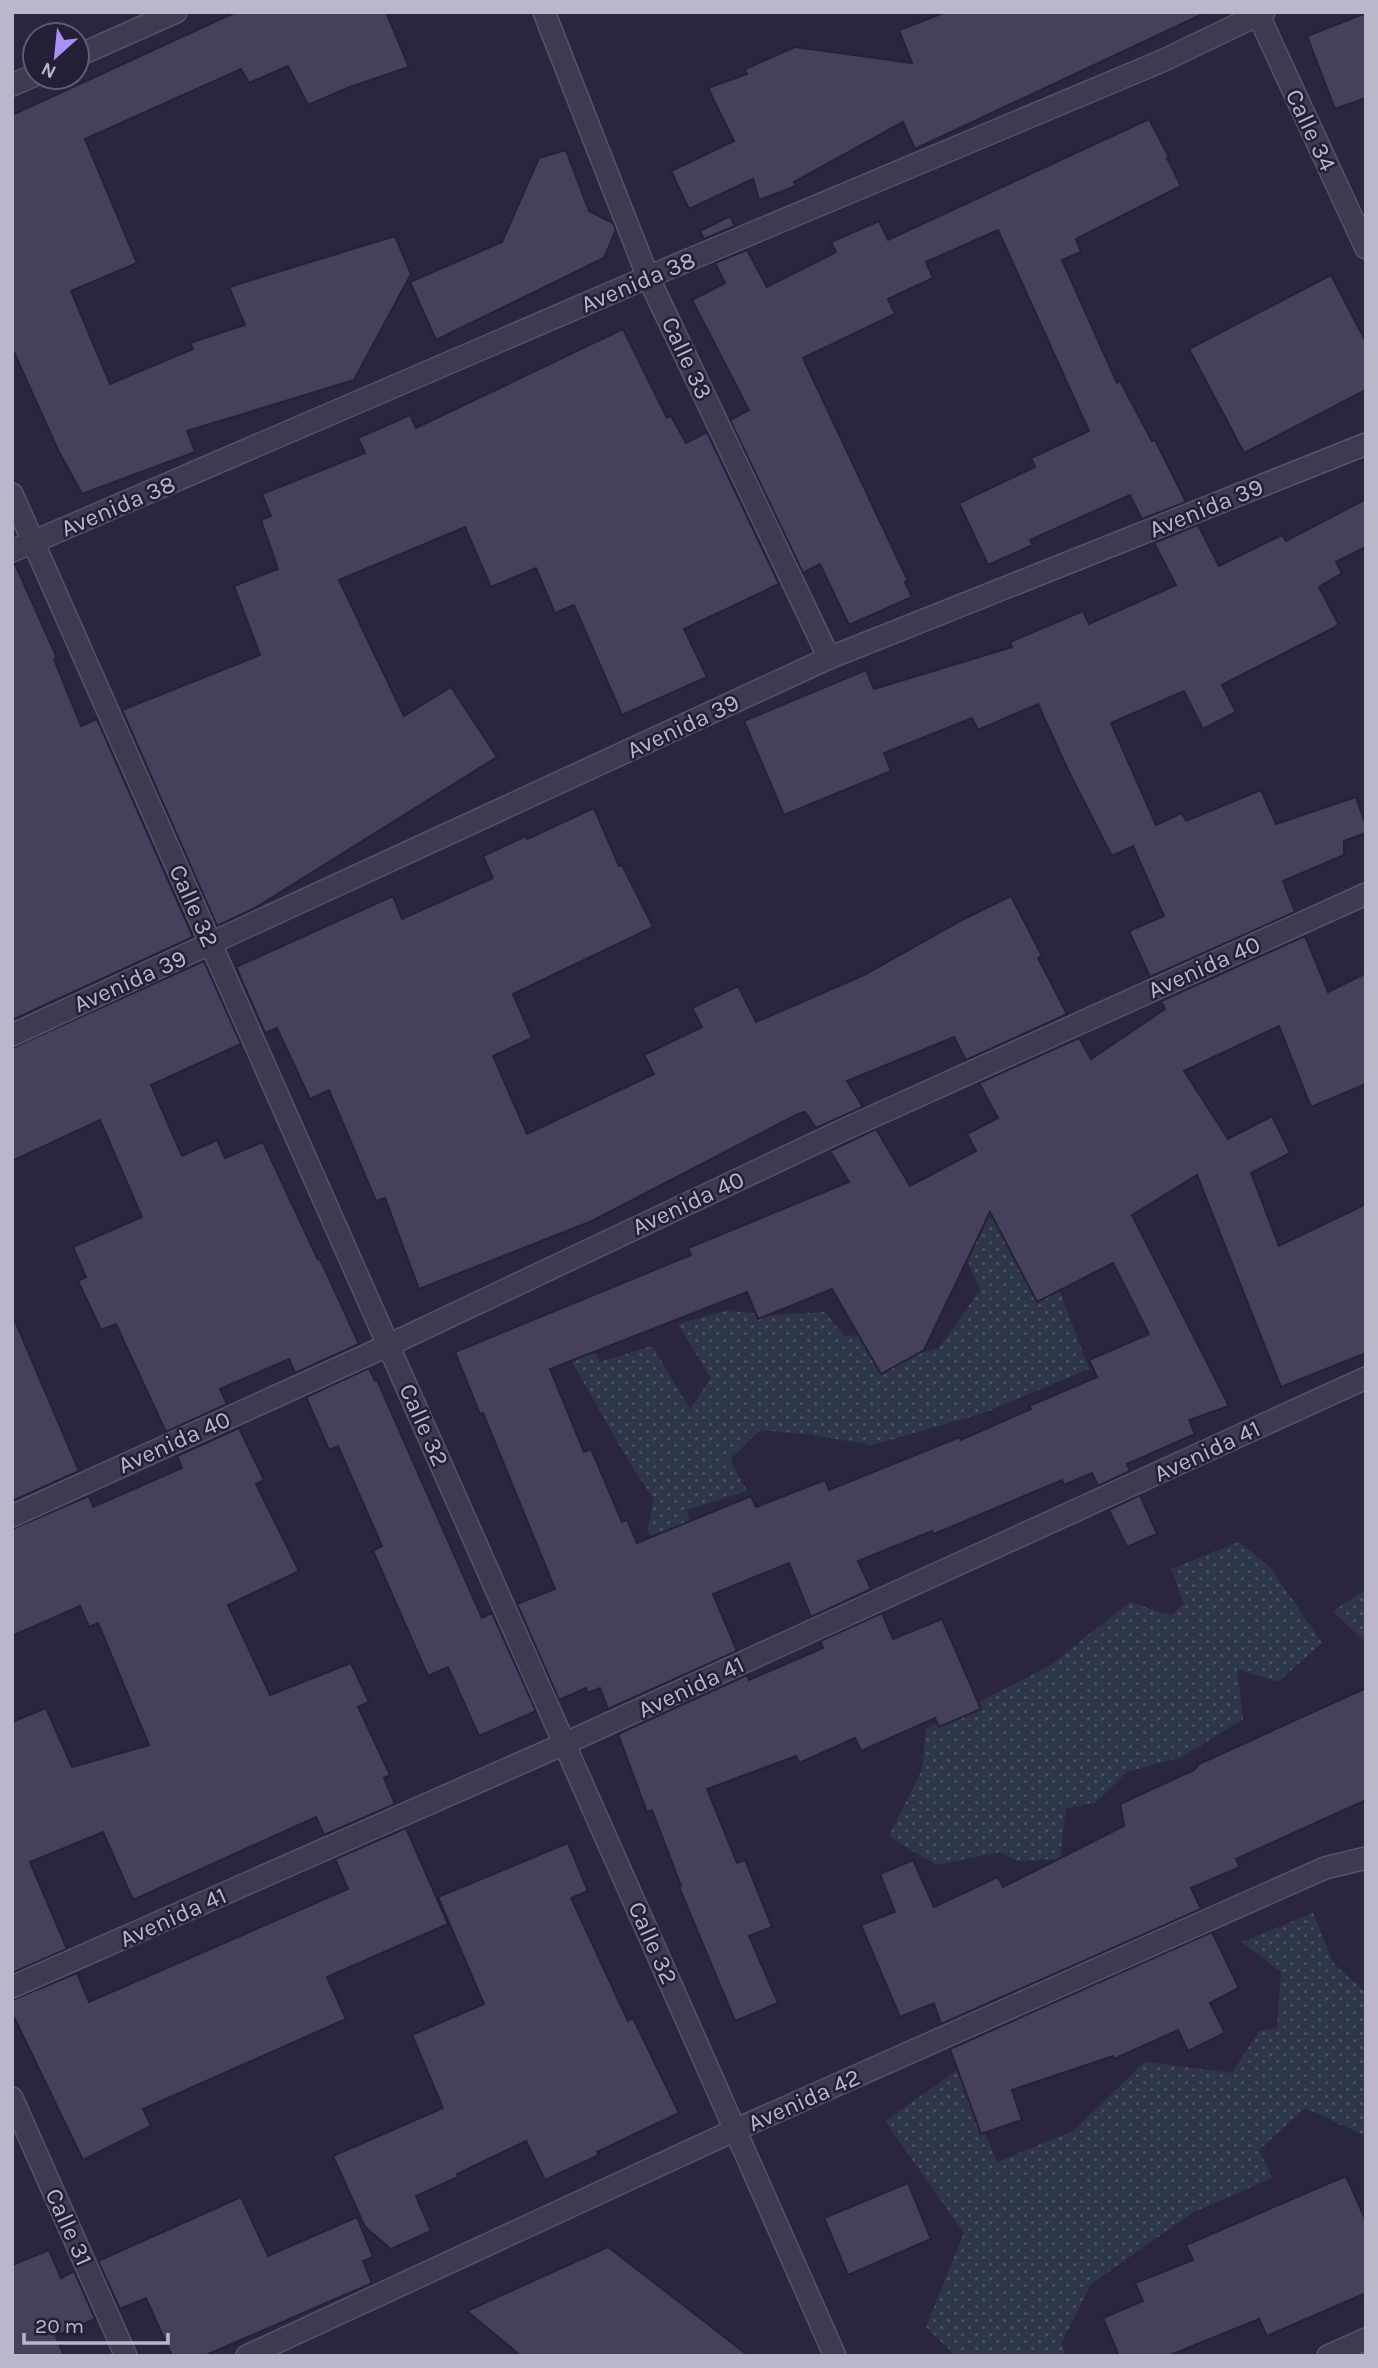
<svg xmlns="http://www.w3.org/2000/svg" width="1378" height="2368" viewBox="0 0 1378 2368" font-family="Karla,sans-serif">
	<style>
		.grass { fill: url(#grass-dots) }
		.building { fill: #47405d; stroke: #262136; stroke-width: 2; fill-rule: evenodd }
		.lines { fill: none; stroke-linecap: round; stroke-linejoin: round }
		.minor-casing { stroke: #575266; stroke-width: 24 }
		.minor { stroke: #3f3a4f; stroke-width: 21 }
		.labels { text-anchor: middle; dominant-baseline: central; stroke-width: 5; stroke-linejoin: round; paint-order: stroke }
		.street-label { font-size: 24px; fill: #bbb6c9; stroke: #241f34 }
	</style>
	<defs>
		<pattern id="grass-dots" width="8" height="8" patternUnits="userSpaceOnUse" patternTransform="scale(1.75)"><rect width="8" height="8" fill="#2e3747"/><path d="M2 2h.1M6 6h.1" fill="none" stroke="#4a5260" stroke-width="1.8" stroke-linecap="round"/></pattern>
	</defs>
	<rect width="100%" height="100%" fill="#2b263f"/>
	<g class="grass">
		<path d="M 976,1209 L 1023,1239 L 1061,1295 L 1089,1369 L 984,1413 L 872,1445 L 805,1434 L 760,1430 L 730,1459 L 747,1491 L 687,1510 L 697,1555 L 662,1572 L 648,1528 L 654,1499 L 629,1462 L 564,1348 L 588,1340 L 600,1362 L 652,1346 L 690,1409 L 711,1378 L 678,1324 L 726,1311 L 776,1315 L 825,1312 L 844,1336 L 867,1335 L 889,1362 L 939,1348 L 980,1290 L 961,1244 Z"/>
		<path d="M 1239,1542 L 1270,1567 L 1322,1643 L 1278,1682 L 1237,1669 L 1243,1719 L 1182,1757 L 1127,1772 L 1095,1803 L 1066,1808 L 1060,1859 L 1017,1861 L 1000,1852 L 936,1865 L 889,1836 L 922,1770 L 926,1729 L 1049,1666 L 1130,1602 L 1171,1616 L 1184,1604 L 1171,1569 Z"/>
		<path d="M 1366,1589 L 1366,1643 L 1333,1611 Z"/>
		<path d="M 1313,1913 L 1333,1963 L 1366,1993 L 1366,2136 L 1305,2108 L 1259,2150 L 1272,2178 L 1192,2213 L 1091,2284 L 1062,2342 L 1065,2356 L 956,2356 L 926,2327 L 964,2233 L 885,2121 L 959,2069 L 997,2162 L 1073,2131 L 1145,2062 L 1232,2073 L 1259,2031 L 1277,2028 L 1281,1972 L 1242,1942 Z"/>
	</g>
	<g class="building">
		<path d="M 236,12 L 386,12 L 409,67 L 350,87 L 308,105 L 288,66 L 249,83 L 241,69 L 85,139 L 137,263 L 71,291 L 110,384 L 193,349 L 190,343 L 245,325 L 229,287 L 395,236 L 411,274 L 354,380 L 187,431 L 195,452 L 82,494 L 58,450 L 12,348 L 12,115 Z"/>
		<path d="M 946,12 L 1207,12 L 915,149 L 903,122 L 794,182 L 796,186 L 759,200 L 753,179 L 689,209 L 671,171 L 734,141 L 708,88 L 747,74 L 745,69 L 795,47 L 912,63 L 899,30 Z"/>
		<path d="M 1366,13 L 1366,98 L 1335,109 L 1307,36 Z"/>
		<path d="M 1149,119 L 1169,157 L 1167,158 L 1181,186 L 1076,239 L 1081,252 L 1062,260 L 1117,383 L 1120,381 L 1152,441 L 1155,440 L 1186,502 L 1142,519 L 1130,495 L 1030,540 L 1033,545 L 988,565 L 959,503 L 1035,467 L 1031,458 L 1089,431 L 998,230 L 926,262 L 933,278 L 888,299 L 895,314 L 803,358 L 908,581 L 905,582 L 912,597 L 849,625 L 820,564 L 803,573 L 730,420 L 749,410 L 692,300 L 725,283 L 715,263 L 747,250 L 767,287 L 836,252 L 831,242 L 879,221 L 888,240 Z"/>
		<path d="M 566,150 L 589,211 L 613,223 L 616,230 L 604,258 L 436,340 L 410,282 L 502,242 L 539,158 Z"/>
		<path d="M 730,216 L 735,226 L 704,239 L 700,231 Z"/>
		<path d="M 1331,275 L 1366,342 L 1366,390 L 1244,453 L 1189,349 Z"/>
		<path d="M 623,329 L 667,418 L 671,416 L 686,443 L 707,432 L 779,584 L 684,629 L 707,677 L 622,715 L 574,605 L 555,613 L 536,568 L 491,587 L 465,527 L 339,580 L 404,716 L 451,687 L 497,757 L 255,908 L 217,926 L 122,710 L 260,655 L 234,586 L 278,569 L 261,520 L 271,516 L 262,494 L 365,453 L 358,438 L 410,415 L 416,428 Z"/>
		<path d="M 1366,499 L 1366,547 L 1336,562 L 1342,573 L 1319,587 L 1339,625 L 1222,685 L 1236,712 L 1203,729 L 1184,691 L 1111,723 L 1156,825 L 1182,813 L 1186,821 L 1261,790 L 1276,824 L 1356,797 L 1366,826 L 1366,833 L 1344,841 L 1344,855 L 1283,881 L 1295,912 L 1150,977 L 1129,931 L 1164,916 L 1133,846 L 1112,856 L 1069,772 L 1038,704 L 978,730 L 972,718 L 884,753 L 891,771 L 784,815 L 744,721 L 866,670 L 874,689 L 1012,647 L 1010,642 L 1083,611 L 1089,624 L 1176,585 L 1154,543 L 1198,525 L 1219,566 L 1282,535 L 1286,541 Z"/>
		<path d="M 12,564 L 15,564 L 57,658 L 54,659 L 81,726 L 97,719 L 193,937 L 12,1020 Z"/>
		<path d="M 594,808 L 619,866 L 622,865 L 653,927 L 513,994 L 532,1038 L 493,1056 L 527,1134 L 654,1074 L 644,1055 L 702,1027 L 692,1008 L 738,986 L 756,1022 L 864,975 L 964,919 L 1011,896 L 1042,956 L 1038,958 L 1067,1014 L 966,1060 L 954,1037 L 847,1081 L 863,1107 L 816,1128 L 805,1112 L 798,1114 L 592,1221 L 419,1289 L 385,1198 L 376,1201 L 329,1090 L 310,1099 L 277,1028 L 265,1033 L 236,967 L 393,896 L 402,919 L 493,878 L 483,856 L 526,836 L 527,839 Z"/>
		<path d="M 1305,936 L 1328,992 L 1366,973 L 1366,1084 L 1311,1107 L 1279,1026 L 1184,1071 L 1228,1139 L 1272,1116 L 1290,1153 L 1251,1173 L 1279,1246 L 1366,1204 L 1366,1353 L 1281,1387 L 1197,1175 L 1132,1215 L 1229,1406 L 1189,1420 L 1195,1434 L 1127,1464 L 1130,1471 L 1098,1486 L 1092,1473 L 1064,1485 L 1062,1480 L 934,1534 L 932,1531 L 858,1561 L 871,1589 L 811,1617 L 789,1563 L 713,1594 L 737,1651 L 608,1709 L 600,1688 L 588,1693 L 586,1688 L 559,1700 L 517,1604 L 555,1589 L 483,1413 L 480,1414 L 455,1352 L 691,1255 L 688,1248 L 849,1182 L 830,1151 L 876,1129 L 910,1186 L 976,1151 L 967,1134 L 998,1118 L 979,1083 L 1079,1038 L 1091,1059 L 1165,1009 L 1161,1001 ZM 990,1212 L 1037,1302 L 1113,1263 L 1149,1334 L 1089,1360 L 1097,1377 L 1029,1406 L 1031,1409 L 961,1440 L 960,1437 L 829,1490 L 825,1480 L 756,1507 L 751,1496 L 637,1543 L 627,1520 L 622,1522 L 591,1449 L 584,1452 L 550,1369 L 747,1292 L 758,1319 L 832,1289 L 881,1374 L 924,1350 Z"/>
		<path d="M 204,961 L 241,1044 L 151,1085 L 182,1156 L 217,1140 L 225,1158 L 263,1142 L 318,1260 L 320,1259 L 359,1344 L 295,1373 L 289,1359 L 220,1389 L 227,1404 L 166,1432 L 116,1324 L 101,1330 L 78,1281 L 86,1277 L 73,1247 L 142,1217 L 100,1120 L 12,1161 L 12,1048 Z"/>
		<path d="M 12,1314 L 79,1471 L 12,1501 Z"/>
		<path d="M 369,1368 L 375,1381 L 377,1380 L 482,1618 L 492,1613 L 536,1711 L 479,1736 L 448,1667 L 428,1676 L 373,1551 L 382,1546 L 338,1446 L 329,1450 L 306,1397 Z"/>
		<path d="M 239,1428 L 264,1480 L 256,1484 L 299,1571 L 228,1605 L 270,1695 L 351,1663 L 369,1702 L 358,1707 L 390,1775 L 384,1778 L 395,1804 L 324,1835 L 316,1817 L 133,1900 L 103,1832 L 30,1862 L 67,1949 L 12,1973 L 12,1722 L 46,1708 L 72,1767 L 149,1745 L 98,1623 L 89,1627 L 80,1606 L 12,1636 L 12,1529 L 89,1496 L 93,1507 L 182,1468 L 177,1456 Z"/>
		<path d="M 1140,1495 L 1157,1534 L 1127,1547 L 1109,1510 Z"/>
		<path d="M 882,1613 L 893,1639 L 942,1619 L 981,1709 L 939,1727 L 935,1718 L 861,1751 L 855,1738 L 799,1763 L 796,1756 L 707,1789 L 737,1863 L 745,1860 L 772,1927 L 749,1936 L 778,2003 L 735,2021 L 679,1887 L 681,1886 L 652,1810 L 647,1812 L 618,1734 L 747,1675 L 749,1680 L 823,1648 L 820,1641 Z"/>
		<path d="M 1366,1688 L 1366,1800 L 1236,1859 L 1240,1867 L 1191,1888 L 1201,1909 L 941,2024 L 934,2003 L 900,2017 L 861,1925 L 895,1912 L 880,1874 L 913,1860 L 934,1907 L 998,1877 L 1003,1887 L 1124,1826 L 1120,1804 L 1194,1770 L 1199,1764 Z"/>
		<path d="M 406,1828 L 448,1924 L 327,1977 L 346,2019 L 143,2109 L 151,2126 L 83,2160 L 12,2013 L 12,2000 L 77,1973 L 89,2002 L 348,1889 L 335,1859 Z"/>
		<path d="M 568,1843 L 588,1891 L 571,1898 L 628,2021 L 633,2018 L 679,2113 L 597,2152 L 599,2155 L 545,2180 L 526,2141 L 457,2174 L 458,2177 L 416,2196 L 431,2231 L 391,2249 L 365,2227 L 333,2156 L 443,2108 L 412,2035 L 484,2004 L 438,1897 Z"/>
		<path d="M 1212,1932 L 1239,1988 L 1210,2003 L 1225,2033 L 1188,2051 L 1178,2030 L 1114,2059 L 1113,2056 L 1012,2090 L 1022,2120 L 981,2134 L 950,2049 Z"/>
		<path d="M 1346,2176 L 1366,2221 L 1366,2293 L 1267,2336 L 1259,2319 L 1168,2356 L 1119,2356 L 1103,2318 L 1143,2301 L 1135,2283 L 1193,2260 L 1186,2245 Z"/>
		<path d="M 908,2183 L 931,2239 L 848,2275 L 824,2218 Z"/>
		<path d="M 241,2197 L 268,2256 L 357,2217 L 373,2257 L 363,2261 L 372,2283 L 204,2356 L 172,2356 L 146,2298 L 120,2309 L 98,2261 Z"/>
		<path d="M 608,2247 L 749,2356 L 521,2356 L 467,2311 Z"/>
		<path d="M 49,2250 L 61,2278 L 74,2271 L 95,2319 L 56,2336 L 64,2356 L 12,2356 L 12,2265 Z"/>
	</g>
	<g class="lines">
		<g class="minor-casing">
			<g id="minor">
				<path d="M 544,12 L 648,277 L 829,658"/>
				<path d="M 1257,12 L 1366,248"/>
				<path d="M 77,56 L 176,12"/>
				<path d="M 12,85 L 35,75"/>
				<path d="M 12,494 L 835,2356"/>
				<path d="M 12,551 L 648,277 L 1162,61 L 1264,12"/>
				<path d="M 12,1035 L 829,658 L 1366,444"/>
				<path d="M 12,1516 L 389,1345 L 843,1130 L 1366,894"/>
				<path d="M 12,1987 L 564,1744 L 1366,1378"/>
				<path d="M 12,2098 L 126,2356"/>
				<path d="M 247,2356 L 735,2130 L 1325,1868 L 1366,1858"/>
				<path d="M 1328,2356 L 1366,2339"/>
			</g>
		</g>
		<use href="#minor" class="minor"/>
	</g>
	<g class="labels">
		<g class="street-label">
			<text transform="translate(1311 130) rotate(65)">Calle 34</text>
			<text transform="translate(638 282) rotate(-23)">Avenida 38</text>
			<text transform="translate(687 358) rotate(65)">Calle 33</text>
			<text transform="translate(118 506) rotate(-23)">Avenida 38</text>
			<text transform="translate(1206 508) rotate(-22)">Avenida 39</text>
			<text transform="translate(683 726) rotate(-25)">Avenida 39</text>
			<text transform="translate(194 906) rotate(66)">Calle 32</text>
			<text transform="translate(1204 967) rotate(-24)">Avenida 40</text>
			<text transform="translate(130 981) rotate(-24)">Avenida 39</text>
			<text transform="translate(688 1203) rotate(-25)">Avenida 40</text>
			<text transform="translate(424 1425) rotate(66)">Calle 32</text>
			<text transform="translate(174 1442) rotate(-24)">Avenida 40</text>
			<text transform="translate(1207 1451) rotate(-25)">Avenida 41</text>
			<text transform="translate(691 1687) rotate(-25)">Avenida 41</text>
			<text transform="translate(173 1917) rotate(-24)">Avenida 41</text>
			<text transform="translate(653 1943) rotate(66)">Calle 32</text>
			<text transform="translate(804 2100) rotate(-24)">Avenida 42</text>
			<text transform="translate(69 2227) rotate(66)">Calle 31</text>
		</g>
	</g>
	<rect width="1378" height="2368" fill="none" stroke="#bbb6c9" stroke-width="28"/>
	<g transform="translate(56 56) rotate(207)"><circle r="33" fill="#241f34" stroke="#605b70" stroke-width="2"/>
	<path d="M0-5L12 26L0 18L-12 26Z" fill="#aa90f5"/>
	<text y="-10" font-size="19" font-weight="bold" text-anchor="middle" fill="#bbb6c9">N</text>
	</g>
	<path d="M24 2333v10h144v-10" fill="none" stroke="#bbb6c9" stroke-width="3.5"/>
	<text x="35" y="2333" font-size="21" fill="#bbb6c9" stroke="#241f34" stroke-width="5" paint-order="stroke">20 m</text>
</svg>
